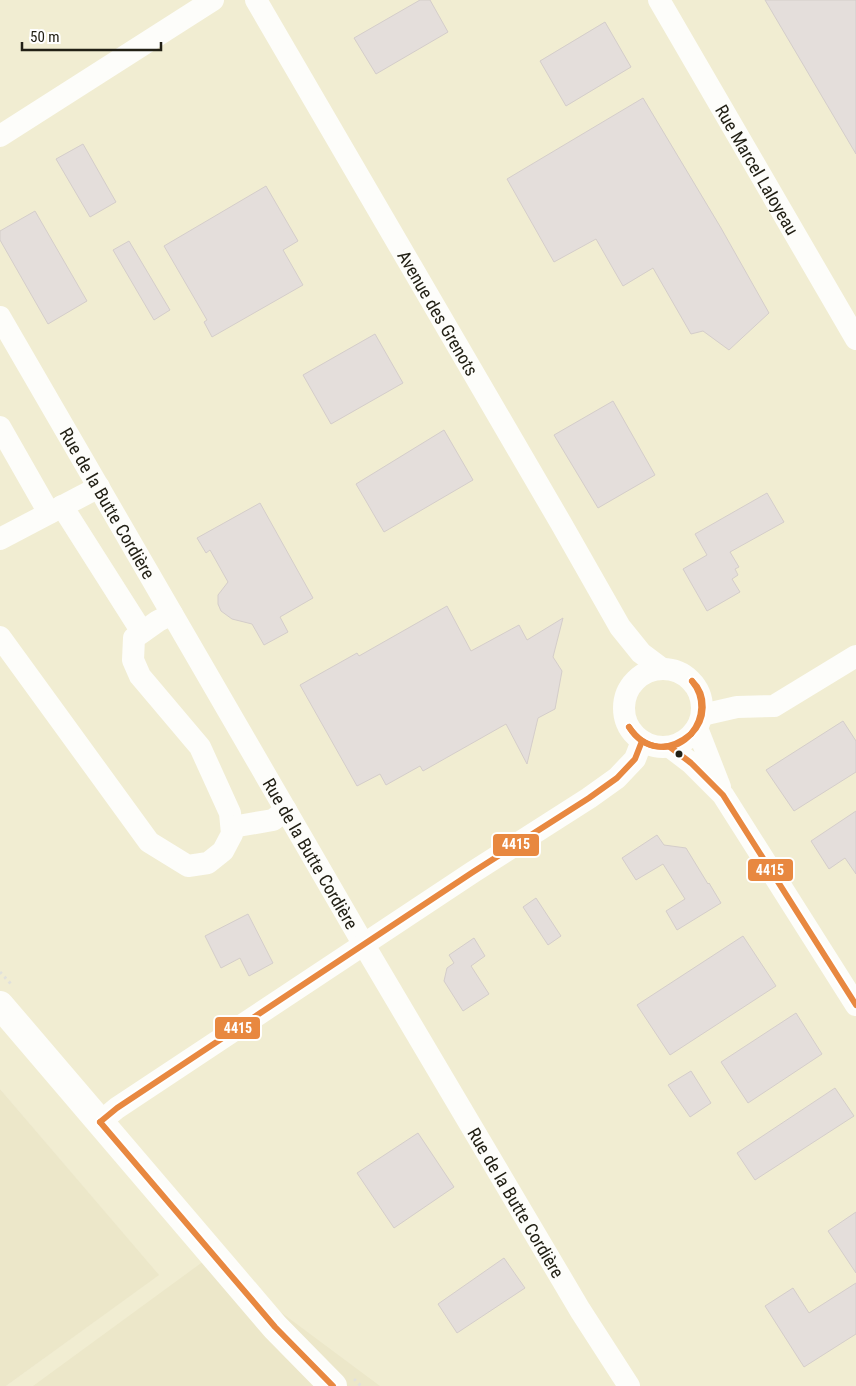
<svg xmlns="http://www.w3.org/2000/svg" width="856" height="1386" viewBox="0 0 856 1386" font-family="'Roboto Condensed',sans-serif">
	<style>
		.built { fill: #f1edd2 }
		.green { fill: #ece7c9 }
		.building { fill: #e4dedb; stroke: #d4cdca }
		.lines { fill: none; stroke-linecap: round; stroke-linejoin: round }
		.path { stroke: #e1e1dc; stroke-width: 3; stroke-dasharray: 2.5 4; stroke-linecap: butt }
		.minor { stroke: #fdfdfa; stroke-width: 22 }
		.major { stroke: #fdfdfa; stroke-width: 28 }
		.bus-1-casing { stroke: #fff; stroke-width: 10 }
		.bus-1 { stroke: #e88840; stroke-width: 6 }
		.bus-dot { fill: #222015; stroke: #fff; stroke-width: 2 }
		.labels { text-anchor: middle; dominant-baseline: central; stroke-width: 5; stroke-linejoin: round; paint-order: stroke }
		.street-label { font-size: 18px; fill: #222015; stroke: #fff }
		.line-badge { stroke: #fff; stroke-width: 2 }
		.badge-label { font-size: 14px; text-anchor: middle; font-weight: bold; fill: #fff }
	</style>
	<rect width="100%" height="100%" fill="#f3f0e1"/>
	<path class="built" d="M 0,0 L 856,0 L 856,1386 L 6,1386 L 158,1275 L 0,1089 Z"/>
	<g class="green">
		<path d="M 0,1089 L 159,1275 L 6,1386 L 0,1386 Z"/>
		<path d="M 208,1258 L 380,1386 L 33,1386 Z"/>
	</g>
	<g class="building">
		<path d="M 420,0 L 430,0 L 448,32 L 376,74 L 354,38 Z"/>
		<path d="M 765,0 L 856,0 L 856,154 Z"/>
		<path d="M 605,22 L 631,67 L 566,106 L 540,61 Z"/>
		<path d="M 643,98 L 721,228 L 769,313 L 729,350 L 703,331 L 691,334 L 653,268 L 623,286 L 596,239 L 554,262 L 507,179 Z"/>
		<path d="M 83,144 L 116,202 L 90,217 L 56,159 Z"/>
		<path d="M 266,186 L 298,241 L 283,250 L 303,285 L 212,337 L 204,322 L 207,320 L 164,246 Z"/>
		<path d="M 35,211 L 87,301 L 48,324 L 0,240 L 0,231 Z"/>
		<path d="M 129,241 L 170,310 L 154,320 L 113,250 Z"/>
		<path d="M 375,334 L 403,383 L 331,424 L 303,375 Z"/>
		<path d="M 613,401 L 655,475 L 598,508 L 554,435 Z"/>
		<path d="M 444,430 L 473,480 L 384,532 L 356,484 Z"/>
		<path d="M 767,493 L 784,522 L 730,552 L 739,567 L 735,569 L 738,575 L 732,579 L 740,592 L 707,611 L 683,569 L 707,555 L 695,534 Z"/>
		<path d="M 260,503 L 313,598 L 280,617 L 288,632 L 264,645 L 252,624 L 232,619 L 221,611 L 218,604 L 218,595 L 228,582 L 210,550 L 206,553 L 197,538 Z"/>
		<path d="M 447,606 L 471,651 L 519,625 L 527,640 L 563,618 L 553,657 L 562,671 L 555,709 L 538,718 L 527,764 L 506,724 L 423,771 L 420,766 L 386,785 L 380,774 L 357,786 L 300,685 L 357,653 L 359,656 Z"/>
		<path d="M 843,721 L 856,741 L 856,772 L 794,811 L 766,770 Z"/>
		<path d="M 856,811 L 856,874 L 845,858 L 829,869 L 811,841 Z"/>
		<path d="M 657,835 L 664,845 L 686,848 L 708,884 L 709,883 L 721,903 L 677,930 L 666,911 L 685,899 L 663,864 L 636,880 L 622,858 Z"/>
		<path d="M 536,898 L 561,936 L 548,945 L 523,907 Z"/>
		<path d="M 248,914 L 273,963 L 249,976 L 240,958 L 221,968 L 205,936 Z"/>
		<path d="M 743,936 L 776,986 L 670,1055 L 637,1005 Z"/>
		<path d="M 474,938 L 485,956 L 471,966 L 489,994 L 463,1011 L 444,981 L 447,968 L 454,963 L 449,955 Z"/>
		<path d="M 796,1013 L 822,1054 L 748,1103 L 721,1062 Z"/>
		<path d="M 691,1071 L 711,1103 L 690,1117 L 668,1085 Z"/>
		<path d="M 835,1088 L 854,1116 L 755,1180 L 737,1153 Z"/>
		<path d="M 418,1133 L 454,1187 L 394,1228 L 357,1173 Z"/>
		<path d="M 856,1212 L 856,1273 L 828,1231 Z"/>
		<path d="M 504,1258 L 525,1288 L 457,1333 L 438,1304 Z"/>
		<path d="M 856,1283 L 856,1334 L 804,1367 L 765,1306 L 793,1288 L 809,1313 Z"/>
	</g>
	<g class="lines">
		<g class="path">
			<path d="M 0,972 L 11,984"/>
			<path d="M 354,1379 L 361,1386"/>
		</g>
		<g class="minor">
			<path id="s1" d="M 256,0 L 562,525 L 620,627 L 641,653 L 661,668"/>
			<path id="s2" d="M 659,0 L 856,339"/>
			<path d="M 0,136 L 213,0"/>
			<path id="s3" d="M 0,317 L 364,945 L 580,1310 L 629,1386"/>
			<path d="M 0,427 L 49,513"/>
			<path d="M 62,506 L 142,632"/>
			<path d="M 0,539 L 99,487"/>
			<path d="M 0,637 L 149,842 L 188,866 L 208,863 L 223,851 L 232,834 L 230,813 L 200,747 L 140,676 L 133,660 L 134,638 L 158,621 L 172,614"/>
			<circle cx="663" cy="708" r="39"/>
			<path d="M 702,715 L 737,707 L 774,706 L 856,656"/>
			<path d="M 697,728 L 720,787"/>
			<path d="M 670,747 L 691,763 L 723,795 L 856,1005"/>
			<path d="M 232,827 L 273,820 L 286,810"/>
			<path d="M 100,1122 L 117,1108 L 473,872 L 589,798 L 617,778 L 635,759 L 642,741"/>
		</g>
		<path class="major" d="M 0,1005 L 275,1327 L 333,1386"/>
		<g class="bus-1-casing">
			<g id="bus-1">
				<path d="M 629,727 C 646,752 669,752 691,734"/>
				<path d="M 629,727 C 643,750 673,754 691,734"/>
				<path d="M 691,734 C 704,718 705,697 692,681"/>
				<path d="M 691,734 C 706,720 707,695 692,681"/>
				<path d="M 670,747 L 691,763 L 723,795 L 856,1005"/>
				<path d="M 100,1122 L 117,1108 L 473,872 L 589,798 L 617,778 L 635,759 L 642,741"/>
				<path d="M 100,1122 L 275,1327 L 333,1386"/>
			</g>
		</g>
		<use href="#bus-1" class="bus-1"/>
	</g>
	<circle class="bus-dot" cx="679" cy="754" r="4.5"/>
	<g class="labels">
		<g class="street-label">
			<text stroke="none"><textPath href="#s2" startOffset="196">Rue Marcel Laloyeau</textPath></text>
			<text stroke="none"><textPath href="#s1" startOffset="362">Avenue des Grenots</textPath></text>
			<text stroke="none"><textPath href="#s3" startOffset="215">Rue de la Butte Cordière</textPath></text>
			<text stroke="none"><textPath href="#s3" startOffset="620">Rue de la Butte Cordière</textPath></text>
			<text stroke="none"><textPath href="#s3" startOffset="1025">Rue de la Butte Cordière</textPath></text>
		</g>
	</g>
	<g class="line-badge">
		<rect x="492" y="833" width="48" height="24" rx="5" fill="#e88840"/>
		<rect x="747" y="858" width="47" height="24" rx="5" fill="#e88840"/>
		<rect x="214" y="1016" width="47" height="24" rx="5" fill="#e88840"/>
	</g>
	<g class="badge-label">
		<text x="516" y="849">4415</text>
		<text x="770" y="875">4415</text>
		<text x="238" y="1033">4415</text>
	</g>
	<path d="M22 42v8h139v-8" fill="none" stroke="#222015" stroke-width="2.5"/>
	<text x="30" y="42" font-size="15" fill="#222015" stroke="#ffffff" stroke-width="4" paint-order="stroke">50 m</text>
</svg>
